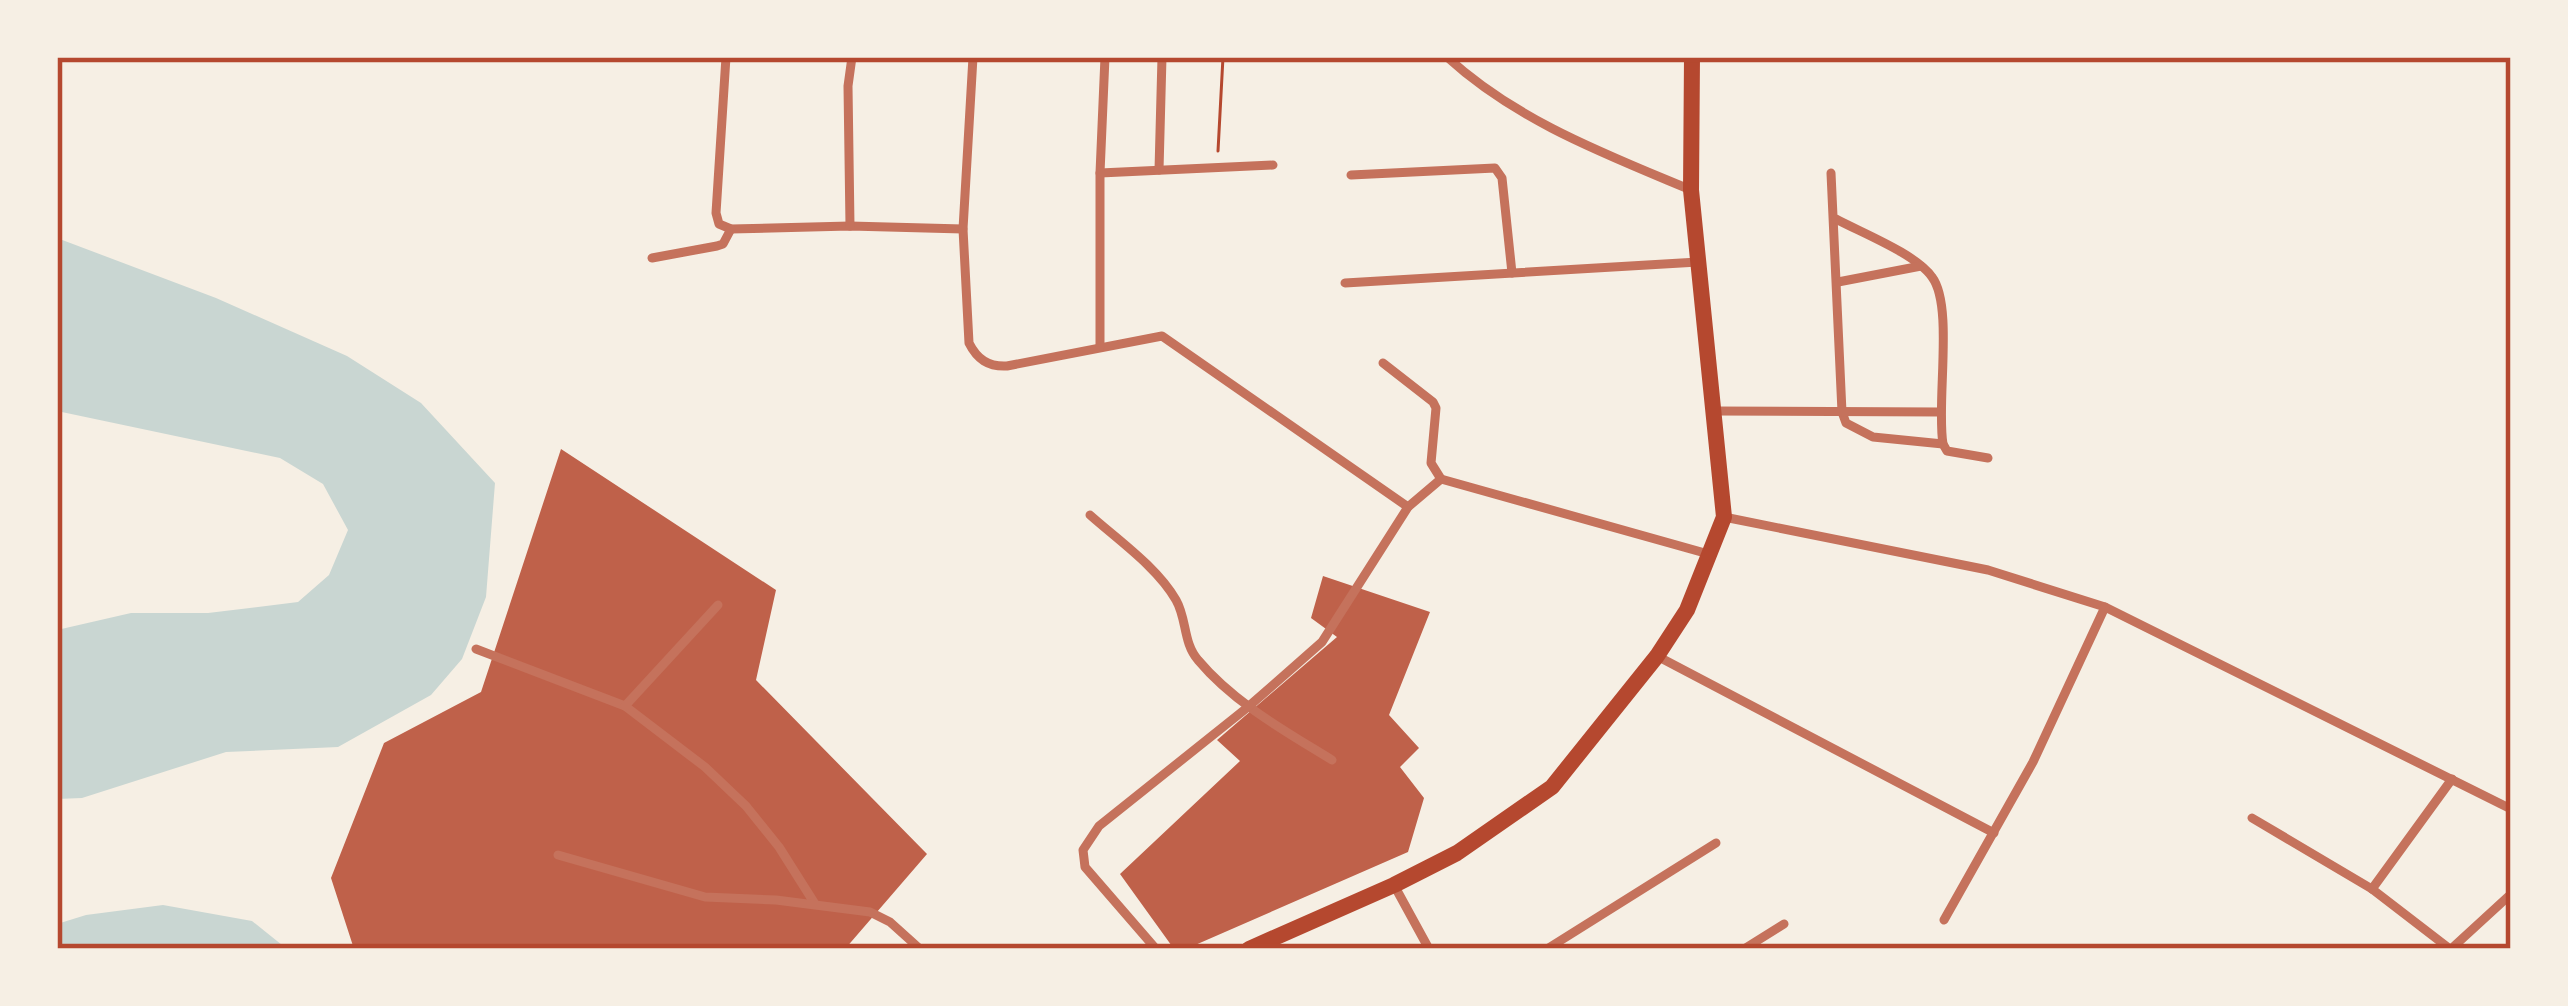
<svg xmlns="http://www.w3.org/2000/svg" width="2568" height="1006" viewBox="0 0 2568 1006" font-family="Mulish,sans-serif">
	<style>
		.water { fill: #c9d6d2 }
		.building { fill: #bf614a }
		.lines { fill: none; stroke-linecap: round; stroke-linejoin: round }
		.path { stroke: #b5482f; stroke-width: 3 }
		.minor { stroke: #c5725c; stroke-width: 9 }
		.trunk { stroke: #b5482f; stroke-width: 16 }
		.neatline { fill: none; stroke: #b5482f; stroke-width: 4.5 }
	</style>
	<rect width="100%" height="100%" fill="#f6efe4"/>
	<g class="water">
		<path d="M 57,238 L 216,298 L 347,356 L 421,403 L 495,483 L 486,597 L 462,659 L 431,695 L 338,747 L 226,752 L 82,798 L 57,799 L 57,630 L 131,613 L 208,613 L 298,602 L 329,575 L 348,530 L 323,484 L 280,458 L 57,411 Z"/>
		<path d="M 163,905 L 252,921 L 287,949 L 57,949 L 57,924 L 86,915 Z"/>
	</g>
	<g class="building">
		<path d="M 561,449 L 776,590 L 756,680 L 927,854 L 845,949 L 354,949 L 331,878 L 384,743 L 481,692 Z"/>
		<path d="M 1323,576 L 1430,612 L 1389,715 L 1419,748 L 1400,767 L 1424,798 L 1408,852 L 1186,949 L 1174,949 L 1120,874 L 1240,761 L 1217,740 L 1337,637 L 1311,618 Z"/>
	</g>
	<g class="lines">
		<path class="path" d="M 1218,151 L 1223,57"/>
		<g class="minor">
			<path d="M 726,57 L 716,213 L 719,224 L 731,229 L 850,226 L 963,229"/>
			<path d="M 973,57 L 963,229 L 969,343 C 977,359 988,367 1007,366 L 1162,336 L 1408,507"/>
			<path d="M 1447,57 C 1517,121 1605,154 1691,190"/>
			<path d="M 1159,170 L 1162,57"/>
			<path d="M 1100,173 L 1273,165"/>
			<path d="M 1831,173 L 1842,412 L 1846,423 L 1873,437 L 1943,444"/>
			<path d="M 1351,175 L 1495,168 L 1502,178 L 1512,273"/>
			<path d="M 1836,219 C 1862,233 1916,254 1932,277 C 1954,306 1936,403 1943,444 L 1947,451 L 1988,458"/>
			<path d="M 850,226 L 848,86 L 852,57"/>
			<path d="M 652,258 L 717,246 L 723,244 L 731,229"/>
			<path d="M 1838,282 L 1921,266"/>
			<path d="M 1345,283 L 1698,262"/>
			<path d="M 1100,346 L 1100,173 L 1105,57"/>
			<path d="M 1383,363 L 1433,402 L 1436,408 L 1431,463 L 1441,479"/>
			<path d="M 1715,411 L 1940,412"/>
			<path d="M 1090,515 C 1118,540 1157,567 1176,600 C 1187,619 1183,643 1198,660 C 1234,703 1285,731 1332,760"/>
			<path d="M 1724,517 L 1988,570 L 2105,607 L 2511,809"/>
			<path d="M 476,649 L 625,706 L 705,767 L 746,806 L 779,847 L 815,904"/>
			<path d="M 1657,656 L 1994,833"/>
			<path d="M 625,706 L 718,605"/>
			<path d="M 2252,818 L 2372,889 L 2450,949"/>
			<path d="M 558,855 L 705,897 L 776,900 L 870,912 L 890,922 L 920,949"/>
			<path d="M 1394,885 L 1429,949"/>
			<path d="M 2372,889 L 2452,779"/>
			<path d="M 1944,920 L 2033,762 L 2105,607"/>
			<path d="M 1156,949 L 1085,867 L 1083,850 L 1099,826 L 1248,707 L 1322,642 L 1408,507 L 1441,479 L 1712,555"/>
			<path d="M 1547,949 L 1716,843"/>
			<path d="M 1744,949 L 1784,924"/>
			<path d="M 2451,949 L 2511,894"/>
		</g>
		<path class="trunk" d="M 1249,949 L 1394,885 L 1457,853 L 1552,787 L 1657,656 L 1687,610 L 1724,517 L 1691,190 L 1692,57"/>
	</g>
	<rect width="2568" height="1006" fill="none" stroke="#f6efe4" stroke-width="120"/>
	<rect x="60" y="60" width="2448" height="886" class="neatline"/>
</svg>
